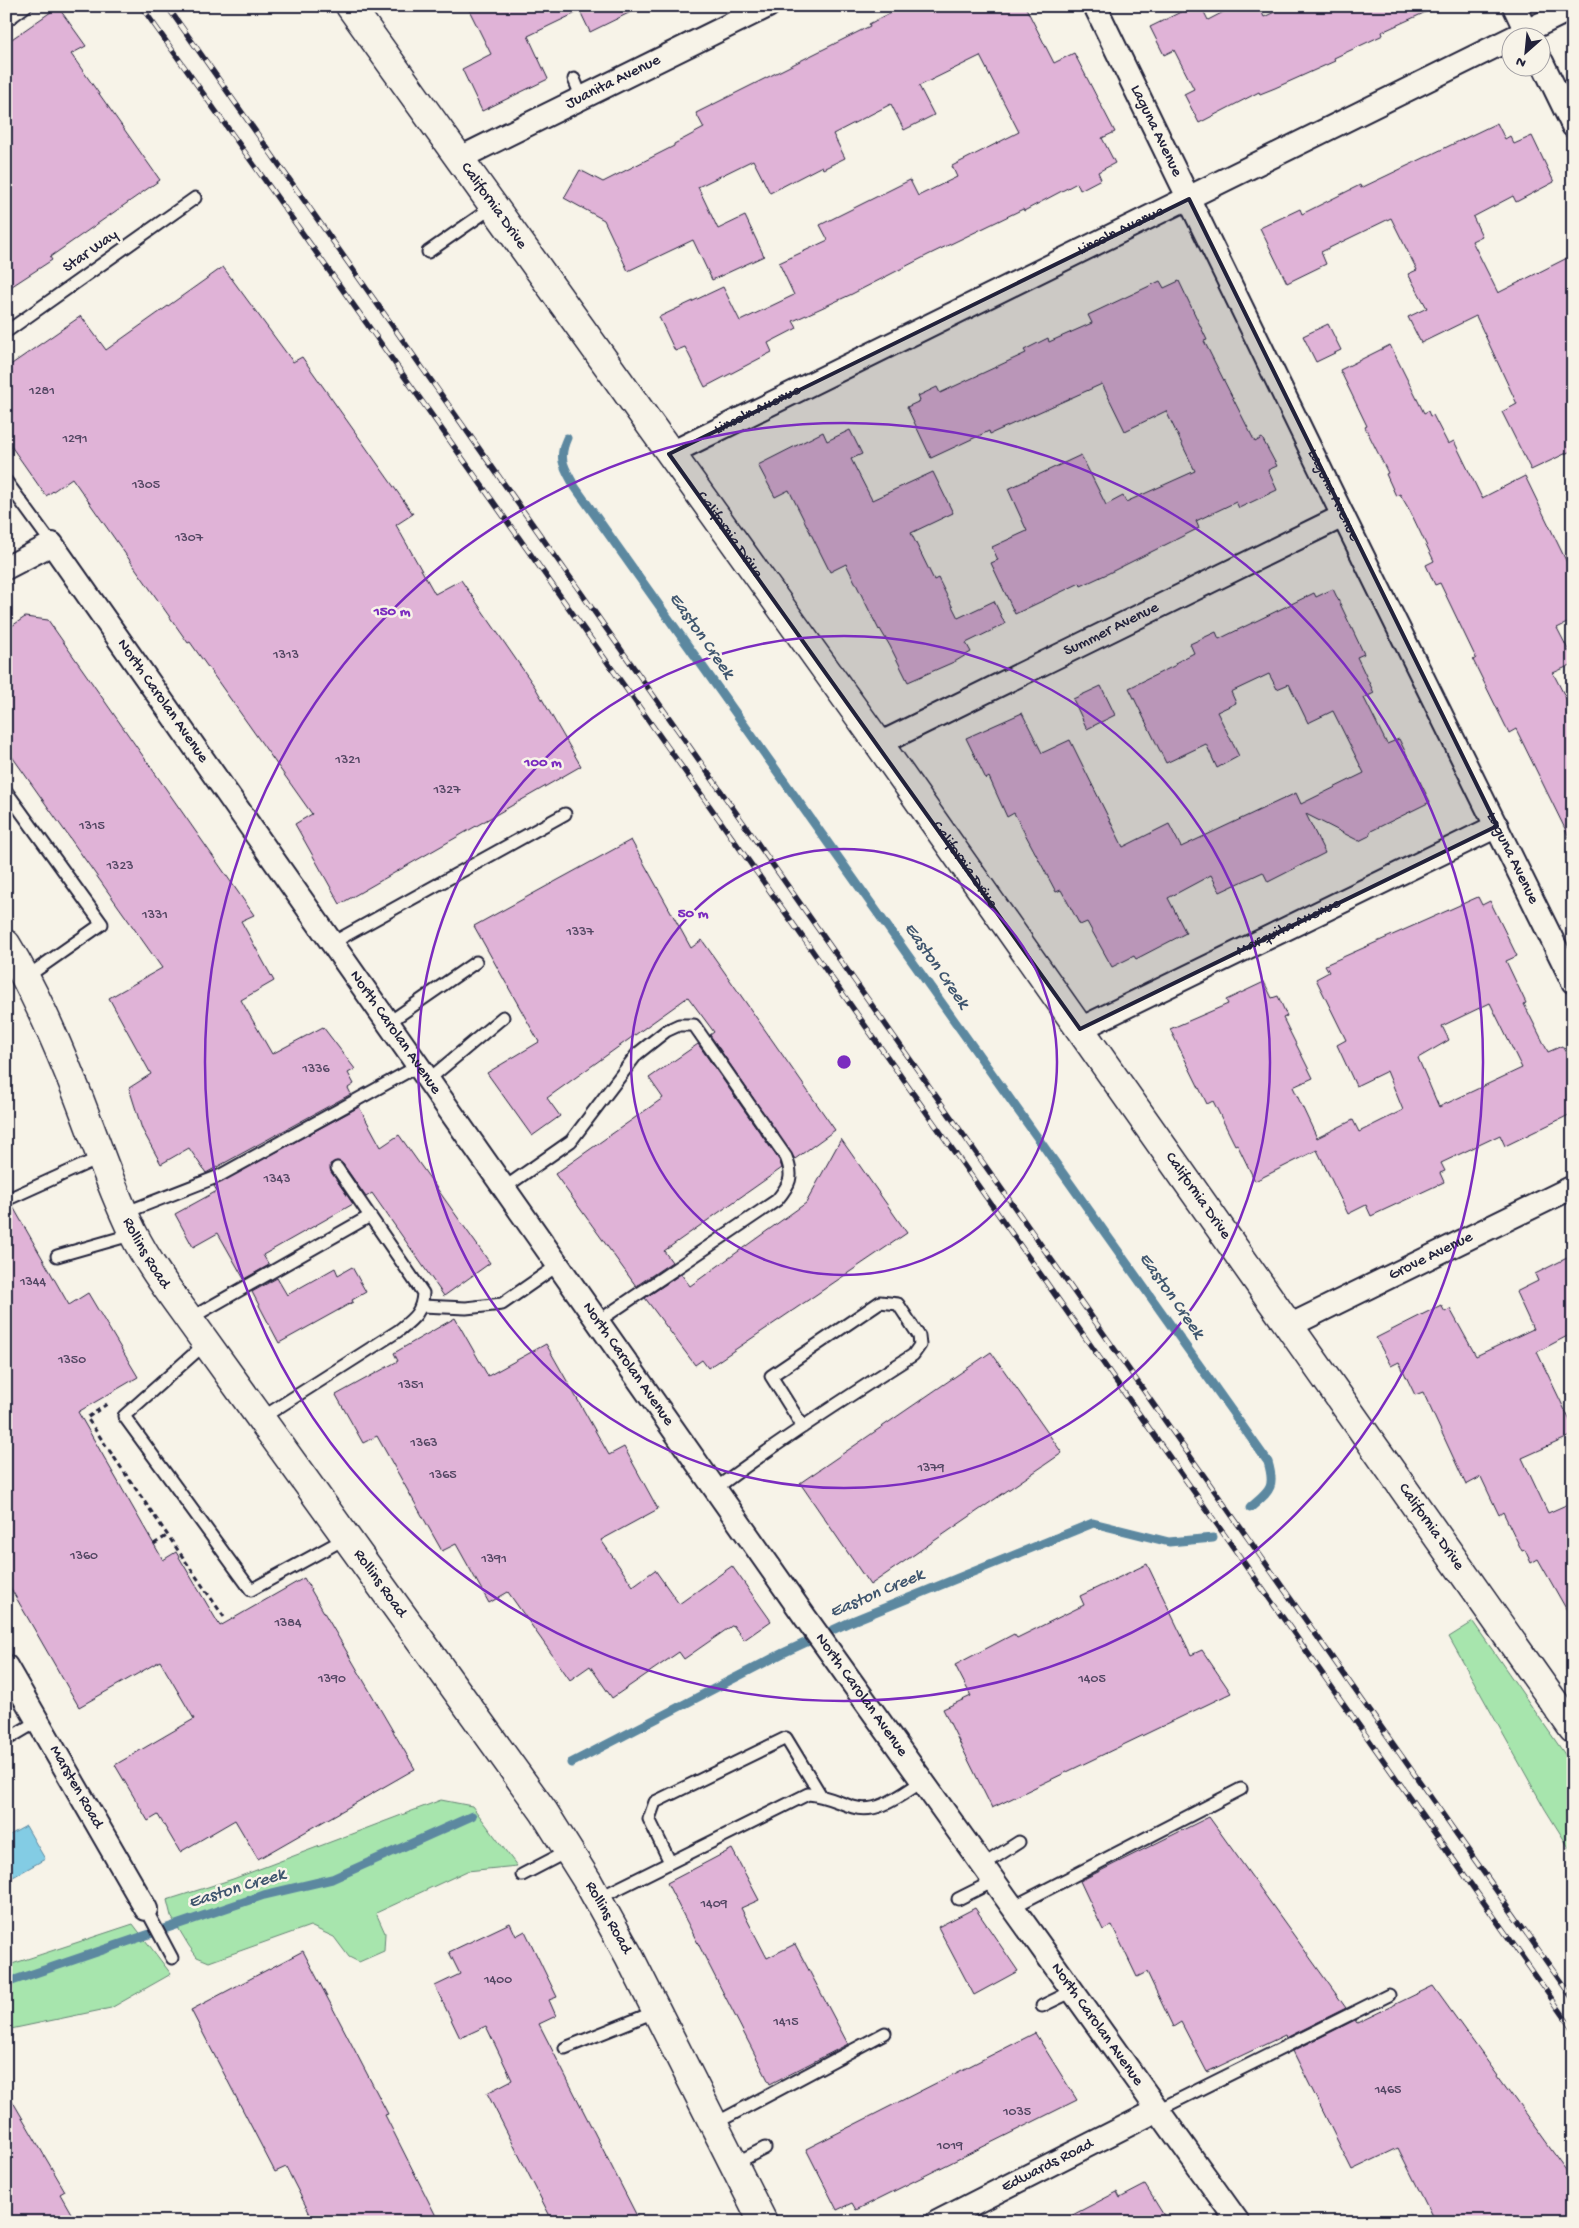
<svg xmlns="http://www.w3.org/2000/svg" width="1579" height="2228" viewBox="0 0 1579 2228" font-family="'Gochi Hand',sans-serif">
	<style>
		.green { fill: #a7e5ad; stroke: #648474 }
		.water { fill: #83cce4; stroke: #5c88a0 }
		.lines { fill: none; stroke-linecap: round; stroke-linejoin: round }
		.stream { stroke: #5c88a0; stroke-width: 9 }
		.building { fill: #e0b3d7; stroke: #22223b; fill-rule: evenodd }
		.lane-casing { stroke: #22223b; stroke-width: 15 }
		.street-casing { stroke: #22223b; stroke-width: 26 }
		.secondary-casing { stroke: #22223b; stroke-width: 31 }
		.path { stroke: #22223b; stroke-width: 3; stroke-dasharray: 5 4; stroke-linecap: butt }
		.lane { stroke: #f7f3e8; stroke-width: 11 }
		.street { stroke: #f7f3e8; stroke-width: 22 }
		.secondary { stroke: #f7f3e8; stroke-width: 28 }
		.rail-casing { stroke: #22223b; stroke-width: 5.5 }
		.rail { stroke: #f7f3e8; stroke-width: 4; stroke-dasharray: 11; stroke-linecap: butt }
		.marked { fill: #22223b; fill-opacity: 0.2; stroke: #22223b; stroke-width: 4; stroke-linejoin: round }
		.ring { fill: none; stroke: #7b2cbf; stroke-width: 2.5 }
		.labels { text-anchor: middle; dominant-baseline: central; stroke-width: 5; stroke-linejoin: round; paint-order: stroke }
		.number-label { font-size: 14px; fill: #524662 }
		.street-label { font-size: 16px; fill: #22223b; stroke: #f7f3e8 }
		.water-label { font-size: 18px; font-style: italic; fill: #3f556e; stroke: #f7f3e8 }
		.centre { fill: #7b2cbf; stroke: #f7f3e8; stroke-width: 2.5 }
		.ring-label { font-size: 15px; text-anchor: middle; font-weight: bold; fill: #7b2cbf; stroke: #f7f3e8; stroke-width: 5; stroke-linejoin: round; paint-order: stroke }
	</style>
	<rect width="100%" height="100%" fill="#f7f3e8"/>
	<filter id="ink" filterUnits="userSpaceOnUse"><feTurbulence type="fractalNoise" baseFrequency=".02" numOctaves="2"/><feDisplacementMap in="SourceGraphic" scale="10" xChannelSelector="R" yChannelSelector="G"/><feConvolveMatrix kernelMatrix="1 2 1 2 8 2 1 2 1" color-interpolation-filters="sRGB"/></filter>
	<g filter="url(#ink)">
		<g class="green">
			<path d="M 1473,1622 L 1573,1766 L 1573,1854 L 1545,1809 L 1449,1637 Z"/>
			<path d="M 441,1800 L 472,1806 L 517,1866 L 467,1871 L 376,1913 L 385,1933 L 384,1951 L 359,1962 L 349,1957 L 334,1937 L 310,1926 L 209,1962 L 197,1957 L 189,1946 L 171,1916 L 167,1900 L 233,1879 Z"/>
			<path d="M 133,1924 L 171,1974 L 111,2008 L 6,2030 L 6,1966 Z"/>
		</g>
		<path class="water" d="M 26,1826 L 45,1859 L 6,1881 L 6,1837 Z"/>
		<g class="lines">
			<g class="stream">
				<path d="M 567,438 C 557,460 565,468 575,487 L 1268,1462 C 1276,1489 1269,1491 1250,1508"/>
				<path d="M 571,1763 L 783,1653 L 850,1622 L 1093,1523 L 1169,1542 L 1213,1538"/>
				<path d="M 6,1983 L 264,1895 L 332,1879 L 472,1816"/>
			</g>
		</g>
		<g class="building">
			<path d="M 467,6 L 643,6 L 590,32 L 580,11 L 528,36 L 548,79 L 482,111 L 462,69 L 491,54 Z"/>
			<path d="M 904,6 L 1025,6 L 1054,63 L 1074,53 L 1115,132 L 1102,138 L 1115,163 L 1098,172 L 1101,179 L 1080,190 L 1077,183 L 1024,211 L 1023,209 L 928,255 L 852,294 L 793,321 L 797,328 L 768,343 L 772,352 L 705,387 L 685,347 L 675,351 L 659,317 L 723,287 L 740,321 L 794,295 L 779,263 L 828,240 L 820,225 L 910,180 L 918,196 L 957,177 L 952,166 L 1019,132 L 980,56 L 919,86 L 934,115 L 904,130 L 891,104 L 833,134 L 845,158 L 823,169 L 822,166 L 770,193 L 753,160 L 698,187 L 718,229 L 745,216 L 764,256 L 712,280 L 693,240 L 628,271 L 604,220 L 564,198 L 580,170 L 603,182 L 674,146 L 674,144 L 704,128 L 696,113 L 870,26 L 869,24 Z"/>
			<path d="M 1193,6 L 1201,6 L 1208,20 L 1235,6 L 1259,6 L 1264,17 L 1287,6 L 1439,6 L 1382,32 L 1383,35 L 1334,58 L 1335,61 L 1275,88 L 1260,94 L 1259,92 L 1199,123 L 1184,94 L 1194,89 L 1174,50 L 1164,55 L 1150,27 Z"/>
			<path d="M 58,7 L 86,46 L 71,54 L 160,180 L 50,257 L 52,260 L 6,290 L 6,43 Z"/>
			<path d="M 1497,123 L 1505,139 L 1510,136 L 1514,144 L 1532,136 L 1554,182 L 1516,202 L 1513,196 L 1473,217 L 1482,236 L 1472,241 L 1498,293 L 1573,255 L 1573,450 L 1531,470 L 1502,412 L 1517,404 L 1476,316 L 1421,343 L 1408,317 L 1427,308 L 1408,274 L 1417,270 L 1391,218 L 1321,252 L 1326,264 L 1287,283 L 1260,228 L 1300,209 L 1302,214 L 1360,185 L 1361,188 Z"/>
			<path d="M 223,267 L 293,362 L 302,357 L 413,514 L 396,525 L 435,594 L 461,580 L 535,687 L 581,766 L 340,904 L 295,824 L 312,814 L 190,642 L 188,643 L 72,478 L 46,496 L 6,439 L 6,368 L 81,316 L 106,350 Z"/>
			<path d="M 1160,281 L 1164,288 L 1179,281 L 1207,340 L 1204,341 L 1255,442 L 1262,438 L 1277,466 L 1268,470 L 1277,490 L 1239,508 L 1236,502 L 1196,521 L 1199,528 L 1107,574 L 1081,586 L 1080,583 L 1015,614 L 991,563 L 998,560 L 992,547 L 1027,531 L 1008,489 L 1081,455 L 1106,505 L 1123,496 L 1126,502 L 1195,471 L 1166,411 L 1125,431 L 1102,384 L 990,434 L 989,431 L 931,458 L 907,407 L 920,401 L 918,396 L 937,387 L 940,393 L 1026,353 L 1024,350 L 1048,338 L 1049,342 L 1092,323 L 1088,315 Z"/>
			<path d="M 1328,324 L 1341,350 L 1316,362 L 1303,336 Z"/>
			<path d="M 1390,345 L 1424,413 L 1428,411 L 1430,416 L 1433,415 L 1448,444 L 1454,441 L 1482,498 L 1525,476 L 1573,575 L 1573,620 L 1557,628 L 1573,659 L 1573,664 L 1553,673 L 1573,712 L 1573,845 L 1516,729 L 1509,733 L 1473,660 L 1476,658 L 1440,583 L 1435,585 L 1426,565 L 1434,561 L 1410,511 L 1400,494 L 1396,496 L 1386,474 L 1388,473 L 1365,427 L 1367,426 L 1340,370 Z"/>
			<path d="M 850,430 L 862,454 L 851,459 L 872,500 L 933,472 L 953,513 L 911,533 L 934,580 L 938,578 L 958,618 L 994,601 L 1005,624 L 966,643 L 971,652 L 956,661 L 908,682 L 890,646 L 880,629 L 879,630 L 846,564 L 830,572 L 789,490 L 775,497 L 758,465 L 823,432 L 827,441 Z"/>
			<path d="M 1333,589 L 1364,654 L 1357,657 L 1374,693 L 1364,698 L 1387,744 L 1399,739 L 1430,802 L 1371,831 L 1369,836 L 1359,841 L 1306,814 L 1325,853 L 1268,882 L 1263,872 L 1220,892 L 1211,875 L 1168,898 L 1186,933 L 1136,959 L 1134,956 L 1112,967 L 1087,922 L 1080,925 L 1061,890 L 1056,892 L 1014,813 L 1007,817 L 989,777 L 986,779 L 966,738 L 1022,713 L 1042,753 L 1070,740 L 1123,847 L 1169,824 L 1181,847 L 1296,793 L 1301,804 L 1364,773 L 1333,711 L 1308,723 L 1289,684 L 1277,689 L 1269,674 L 1231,692 L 1236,703 L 1217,712 L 1239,756 L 1217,768 L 1206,744 L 1166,763 L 1129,688 L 1176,665 L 1175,663 L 1194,653 L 1190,644 L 1216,632 L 1219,639 L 1314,593 L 1316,597 Z"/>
			<path d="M 25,617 L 48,620 L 254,915 L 241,921 L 274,981 L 241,1000 L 272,1054 L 323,1027 L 355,1069 L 348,1073 L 354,1084 L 348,1088 L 351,1094 L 206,1173 L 189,1148 L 161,1164 L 142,1129 L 129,1088 L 151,1074 L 109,998 L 162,968 L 6,748 L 6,630 Z"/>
			<path d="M 1101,686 L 1115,715 L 1087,729 L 1073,699 Z"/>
			<path d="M 631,840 L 691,948 L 702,940 L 835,1130 L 795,1159 L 710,1035 L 714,1032 L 688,997 L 547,1098 L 560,1116 L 532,1136 L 487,1073 L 539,1042 L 474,926 Z"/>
			<path d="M 1478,897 L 1482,905 L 1490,901 L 1517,956 L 1506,961 L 1526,1003 L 1524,1004 L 1548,1052 L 1562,1046 L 1573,1066 L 1573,1113 L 1505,1146 L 1500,1135 L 1441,1163 L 1445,1171 L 1440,1173 L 1444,1182 L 1371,1216 L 1366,1205 L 1348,1214 L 1317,1150 L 1255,1181 L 1237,1144 L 1235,1145 L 1213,1101 L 1207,1104 L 1170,1029 L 1228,1004 L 1226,1000 L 1264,982 L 1272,998 L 1278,996 L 1287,1016 L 1283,1018 L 1313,1078 L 1293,1087 L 1317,1138 L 1353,1120 L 1359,1132 L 1403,1110 L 1387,1071 L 1356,1086 L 1337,1045 L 1346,1040 L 1316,979 L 1329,972 L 1325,965 ZM 1490,1003 L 1522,1068 L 1439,1107 L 1418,1058 L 1449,1040 L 1442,1026 Z"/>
			<path d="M 698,1044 L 779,1160 L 782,1168 L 664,1251 L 672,1262 L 636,1286 L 555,1174 L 663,1098 L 649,1078 Z"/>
			<path d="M 359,1107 L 381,1147 L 399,1135 L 490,1263 L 444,1296 L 372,1193 L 366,1197 L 343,1164 L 337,1161 L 330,1164 L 331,1172 L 353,1204 L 263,1255 L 269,1265 L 244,1279 L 218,1233 L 193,1247 L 175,1214 L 217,1191 L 214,1186 Z"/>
			<path d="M 841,1139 L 907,1233 L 708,1368 L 702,1360 L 695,1365 L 645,1298 L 681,1274 L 690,1286 L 806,1203 Z"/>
			<path d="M 12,1205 L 69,1305 L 88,1293 L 138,1377 L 78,1412 L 163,1560 L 176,1552 L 220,1626 L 304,1578 L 415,1769 L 258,1859 L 235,1820 L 180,1852 L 158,1815 L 148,1821 L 115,1765 L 194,1719 L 160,1661 L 79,1707 L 6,1580 L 6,1207 Z"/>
			<path d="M 1573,1255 L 1573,1333 L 1537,1352 L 1573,1427 L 1573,1435 L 1522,1458 L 1548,1513 L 1566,1505 L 1573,1520 L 1573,1621 L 1538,1559 L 1531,1563 L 1525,1550 L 1522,1551 L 1503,1512 L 1499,1515 L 1481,1477 L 1466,1485 L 1423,1392 L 1415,1395 L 1399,1362 L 1391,1366 L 1376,1338 L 1441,1305 L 1445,1312 L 1450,1309 L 1476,1356 L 1533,1329 L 1516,1292 L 1538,1281 L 1535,1274 Z"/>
			<path d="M 352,1267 L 366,1292 L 352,1300 L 353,1302 L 279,1343 L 252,1292 L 277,1278 L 287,1295 L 335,1268 L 338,1275 Z"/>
			<path d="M 455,1318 L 488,1376 L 546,1344 L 609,1455 L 624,1447 L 658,1509 L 601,1540 L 633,1586 L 655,1570 L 679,1604 L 732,1566 L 771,1621 L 744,1640 L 733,1625 L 684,1659 L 679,1652 L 612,1698 L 590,1666 L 570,1680 L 508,1592 L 489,1603 L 456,1544 L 442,1551 L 377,1436 L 363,1443 L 336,1395 L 398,1361 L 394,1353 Z"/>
			<path d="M 991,1352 L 1062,1453 L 870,1585 L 800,1483 Z"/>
			<path d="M 1147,1564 L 1191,1655 L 1202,1650 L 1231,1693 L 992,1808 L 943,1709 L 971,1696 L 955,1665 L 1014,1634 L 1017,1638 L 1084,1605 L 1080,1596 Z"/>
			<path d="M 1209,1817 L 1346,2008 L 1286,2038 L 1285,2035 L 1207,2072 L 1181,2022 L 1173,2027 L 1147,1972 L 1137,1977 L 1112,1925 L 1103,1930 L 1080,1881 Z"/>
			<path d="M 732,1849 L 759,1900 L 741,1908 L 767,1958 L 795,1944 L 848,2044 L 770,2084 L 667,1883 Z"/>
			<path d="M 975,1908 L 1018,1971 L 974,1995 L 938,1927 Z"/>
			<path d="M 510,1923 L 516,1936 L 525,1931 L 557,1997 L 549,2000 L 556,2016 L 539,2024 L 640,2222 L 553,2222 L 487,2093 L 512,2080 L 486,2026 L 460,2038 L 435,1986 L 460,1974 L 449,1952 Z"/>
			<path d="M 303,1951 L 388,2114 L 385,2115 L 439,2222 L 314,2222 L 286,2167 L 275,2172 L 191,2010 Z"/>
			<path d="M 1433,1986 L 1573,2180 L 1573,2222 L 1435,2222 L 1398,2148 L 1352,2170 L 1293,2051 L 1355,2020 L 1357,2023 Z"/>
			<path d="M 1035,2033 L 1077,2100 L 856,2210 L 852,2203 L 837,2210 L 806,2149 Z"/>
			<path d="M 6,2090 L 65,2191 L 60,2194 L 76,2222 L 6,2222 Z"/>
			<path d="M 1145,2185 L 1168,2222 L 1059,2222 L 1117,2192 L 1120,2198 Z"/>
		</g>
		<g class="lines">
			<g class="lane-casing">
				<g id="lane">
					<path d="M 6,21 L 26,6"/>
					<path d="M 574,79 L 582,98"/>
					<path d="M 428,252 L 494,206"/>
					<path d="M 6,332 L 195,198"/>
					<path d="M 6,481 L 52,544"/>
					<path d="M 6,791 L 102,924 L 25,978"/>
					<path d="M 332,943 L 565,814"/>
					<path d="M 388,1023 L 476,962"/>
					<path d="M 428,1080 L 503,1017"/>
					<path d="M 504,1188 L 571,1141 L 637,1054 L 666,1031 L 679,1025 L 694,1025 L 786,1157 C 794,1177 790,1184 777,1200 L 597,1322"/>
					<path d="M 6,1200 L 101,1157"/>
					<path d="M 124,1213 L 219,1176 L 418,1066"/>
					<path d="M 57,1256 L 134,1234"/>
					<path d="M 422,1306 L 466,1308 L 502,1304 L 558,1265"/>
					<path d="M 189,1319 L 370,1216"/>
					<path d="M 206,1343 L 124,1416 L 251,1590 L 346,1538"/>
					<path d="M 260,1419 L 398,1331 C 413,1319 422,1313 423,1293 L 337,1168"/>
					<path d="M 715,1489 C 779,1441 846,1398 913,1355 L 920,1345 L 919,1336 L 898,1304 L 880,1302 L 771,1376 L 803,1427"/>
					<path d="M 6,1740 L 38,1721"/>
					<path d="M 670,1862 L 649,1819 L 655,1802 L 786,1738 L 820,1794"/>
					<path d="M 983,1865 L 1019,1842"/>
					<path d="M 522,1875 L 568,1851"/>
					<path d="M 597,1899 L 808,1794 C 824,1795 837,1802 853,1807 C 878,1815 902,1794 923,1781"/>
					<path d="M 958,1899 L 994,1881"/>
					<path d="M 1013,1907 L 1241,1789"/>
					<path d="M 146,1909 L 172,1958"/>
					<path d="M 1042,2006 L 1073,1991"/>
					<path d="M 565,2048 L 657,2011"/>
					<path d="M 1158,2110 L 1389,1995"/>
					<path d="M 714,2124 L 885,2033"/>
					<path d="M 734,2164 L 765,2148"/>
				</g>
			</g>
			<g class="street-casing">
				<g id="street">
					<path id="s1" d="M 1095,6 L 1343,516 L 1573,982"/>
					<path d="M 1514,6 L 1529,38"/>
					<path d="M 1542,62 L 1573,126"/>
					<path id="s2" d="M 460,158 L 768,6"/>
					<path id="s3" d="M 669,454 L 1573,8"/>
					<path id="s4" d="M 6,568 L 52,544 L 805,1617 L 1238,2222"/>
					<path id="s5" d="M 879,744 L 1343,516"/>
					<path id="s6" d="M 1080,1029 L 1497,826"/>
					<path id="s7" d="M 1289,1326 L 1573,1187"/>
					<path id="s8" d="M 6,1666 L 146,1909"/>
					<path id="s9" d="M 937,2222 L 1158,2110"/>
				</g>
			</g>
			<g class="secondary-casing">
				<g id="secondary">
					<path id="s10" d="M 350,6 L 879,744 L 1573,1729"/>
					<path id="s11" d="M 6,944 C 34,989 55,1039 75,1088 C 94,1136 110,1186 133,1233 C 148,1263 169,1291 189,1319 L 544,1812 L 588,1882 L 629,1956 L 763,2222"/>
				</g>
			</g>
			<g class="path">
				<path d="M 107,1404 L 87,1418 L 226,1620"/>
				<path d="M 154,1544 L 168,1535"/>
			</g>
			<use href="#lane" class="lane"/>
			<use href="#street" class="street"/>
			<use href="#secondary" class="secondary"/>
			<g class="rail-casing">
				<g id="rail">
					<path d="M 141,6 L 809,946 L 1573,2029"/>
					<path d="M 167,6 L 1573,1999"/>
				</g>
			</g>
			<use href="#rail" class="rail"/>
		</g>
	</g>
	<path class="marked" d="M 1189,199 L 1497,826 L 1080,1029 L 669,454 Z"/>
	<g class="ring">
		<circle cx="844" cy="1062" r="213"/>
		<circle cx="844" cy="1062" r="426"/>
		<circle cx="844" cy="1062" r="639"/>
	</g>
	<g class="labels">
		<g class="number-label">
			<text x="42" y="391">1281</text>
			<text x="75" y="439">1291</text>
			<text x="146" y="485">1305</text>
			<text x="189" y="538">1307</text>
			<text x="286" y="655">1313</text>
			<text x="348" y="760">1321</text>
			<text x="447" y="790">1327</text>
			<text x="92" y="826">1315</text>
			<text x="120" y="866">1323</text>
			<text x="155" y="915">1331</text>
			<text x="580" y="932">1337</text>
			<text x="316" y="1069">1336</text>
			<text x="277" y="1179">1343</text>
			<text x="33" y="1282">1344</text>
			<text x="72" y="1360">1350</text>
			<text x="411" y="1385">1351</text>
			<text x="424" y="1443">1363</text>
			<text x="931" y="1468">1379</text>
			<text x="443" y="1475">1365</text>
			<text x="84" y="1556">1360</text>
			<text x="494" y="1559">1391</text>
			<text x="288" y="1623">1384</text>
			<text x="332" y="1679">1390</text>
			<text x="1092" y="1679">1405</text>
			<text x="714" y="1904">1409</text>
			<text x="498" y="1980">1400</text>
			<text x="786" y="2022">1415</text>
			<text x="1388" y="2090">1465</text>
			<text x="1017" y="2112">1035</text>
			<text x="950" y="2146">1019</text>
		</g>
		<g class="street-label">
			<text stroke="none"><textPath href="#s2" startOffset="171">Juanita Avenue</textPath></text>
			<text stroke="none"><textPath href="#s1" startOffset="139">Laguna Avenue</textPath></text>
			<text stroke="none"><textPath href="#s10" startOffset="246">California Drive</textPath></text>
			<text stroke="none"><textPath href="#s3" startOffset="504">Lincoln Avenue</textPath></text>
			<text transform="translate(91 252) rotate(-35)">Star Way</text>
			<text stroke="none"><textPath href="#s3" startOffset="99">Lincoln Avenue</textPath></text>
			<text stroke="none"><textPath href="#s1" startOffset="544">Laguna Avenue</textPath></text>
			<text stroke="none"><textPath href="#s10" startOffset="651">California Drive</textPath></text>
			<text stroke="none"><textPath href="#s5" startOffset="259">Summer Avenue</textPath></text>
			<text stroke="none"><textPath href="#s4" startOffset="244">North Carolan Avenue</textPath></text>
			<text stroke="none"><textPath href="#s1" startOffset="949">Laguna Avenue</textPath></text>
			<text stroke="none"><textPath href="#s10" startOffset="1056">California Drive</textPath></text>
			<text stroke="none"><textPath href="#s6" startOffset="232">Marquita Avenue</textPath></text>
			<text stroke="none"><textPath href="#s4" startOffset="649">North Carolan Avenue</textPath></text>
			<text stroke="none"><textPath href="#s10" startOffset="1461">California Drive</textPath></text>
			<text stroke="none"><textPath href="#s11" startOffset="340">Rollins Road</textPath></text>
			<text stroke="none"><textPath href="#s7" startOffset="158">Grove Avenue</textPath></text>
			<text stroke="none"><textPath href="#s4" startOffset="1054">North Carolan Avenue</textPath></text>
			<text stroke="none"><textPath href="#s10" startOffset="1866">California Drive</textPath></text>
			<text stroke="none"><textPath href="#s11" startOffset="745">Rollins Road</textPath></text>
			<text stroke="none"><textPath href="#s4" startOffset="1459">North Carolan Avenue</textPath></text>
			<text stroke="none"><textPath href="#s8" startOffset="140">Marsten Road</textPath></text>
			<text stroke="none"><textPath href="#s11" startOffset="1150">Rollins Road</textPath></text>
			<text stroke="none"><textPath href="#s4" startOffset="1864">North Carolan Avenue</textPath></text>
			<text stroke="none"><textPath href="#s9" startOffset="124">Edwards Road</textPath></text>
		</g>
		<g class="water-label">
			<text transform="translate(701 636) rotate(55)">Easton Creek</text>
			<text transform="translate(936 966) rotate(55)">Easton Creek</text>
			<text transform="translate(1171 1296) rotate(55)">Easton Creek</text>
			<text transform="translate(877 1594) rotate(-23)">Easton Creek</text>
			<text transform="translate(237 1889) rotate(-17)">Easton Creek</text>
		</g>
	</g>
	<circle cx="844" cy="1062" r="8" class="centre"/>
	<g class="ring-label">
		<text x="392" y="615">150 m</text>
		<text x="543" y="766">100 m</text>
		<text x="693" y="917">50 m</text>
	</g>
	<rect width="1579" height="2228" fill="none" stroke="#f7f3e8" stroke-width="25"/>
	<rect x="12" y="12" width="1554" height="2203" fill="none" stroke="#22223b" stroke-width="2" filter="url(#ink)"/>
	<g transform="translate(1526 52) rotate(207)"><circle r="24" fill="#f7f3e8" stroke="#a29fa3"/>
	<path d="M0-4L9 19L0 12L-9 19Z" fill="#22223b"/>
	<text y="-8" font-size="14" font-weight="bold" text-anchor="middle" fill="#22223b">N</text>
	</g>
</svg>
